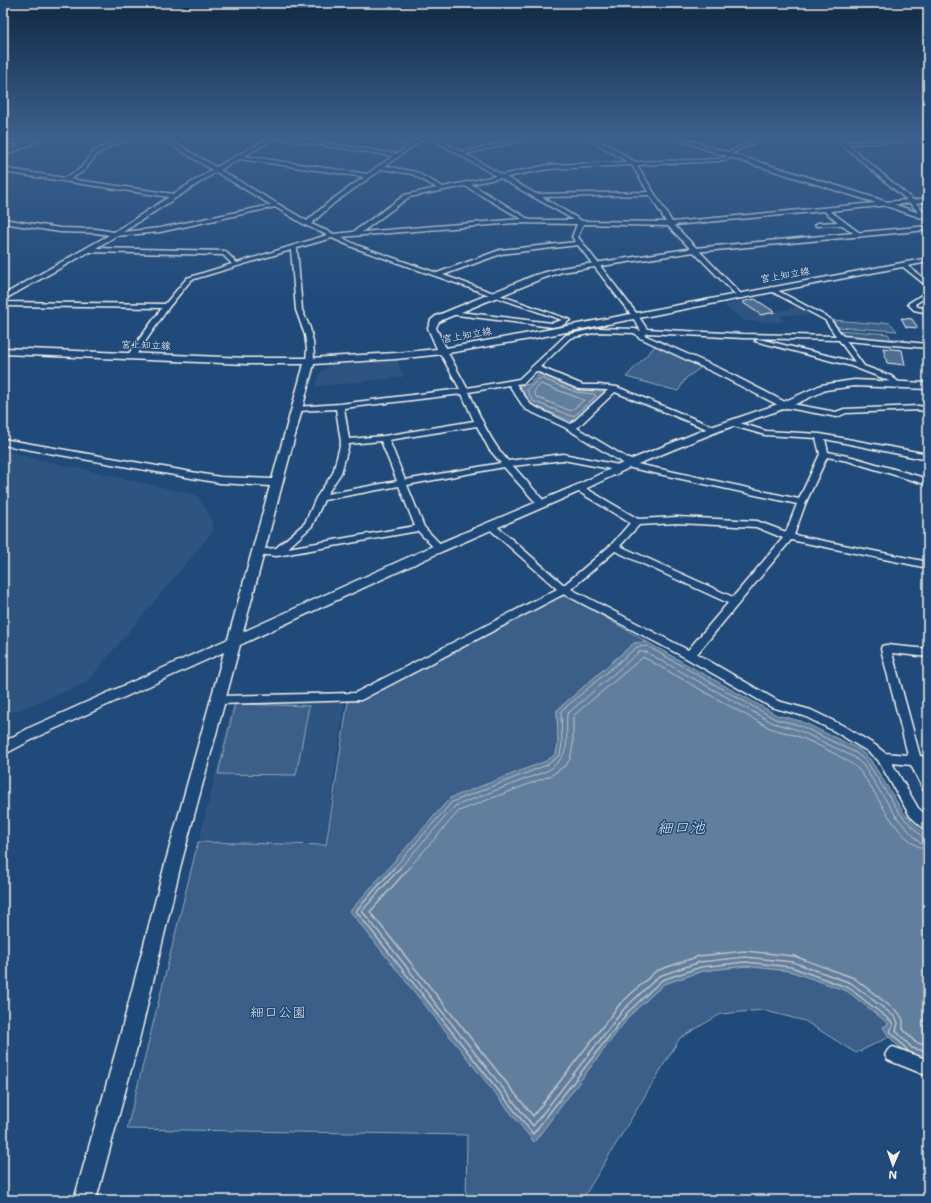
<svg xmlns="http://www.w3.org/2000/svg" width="931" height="1203" viewBox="0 0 931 1203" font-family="'Shantell Sans','Klee One',sans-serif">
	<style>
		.built { fill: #2d5581 }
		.green { fill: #3a5f88; stroke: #97a8b8 }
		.water { fill: #627e9d; stroke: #9cacbb }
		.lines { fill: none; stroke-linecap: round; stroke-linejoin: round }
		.shore-far1 { stroke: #bac3ca; stroke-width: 1 }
		.shore { stroke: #bac3ca; stroke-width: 1.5 }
		.building { fill: #4d6e92; stroke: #f4f1e8 }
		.street-casing { stroke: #f4f1e8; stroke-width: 3 }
		.secondary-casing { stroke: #f4f1e8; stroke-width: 3 }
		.street { fill: #1f4a7a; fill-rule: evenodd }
		.secondary { fill: #1f4a7a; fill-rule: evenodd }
		.labels { text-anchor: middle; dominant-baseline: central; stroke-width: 3; stroke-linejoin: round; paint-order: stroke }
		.far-street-label { font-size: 10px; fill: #f4f1e8; stroke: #1f4a7a }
		.near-park-label { font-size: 14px; fill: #e1e2de; stroke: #1f4a7a }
		.near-water-label { font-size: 16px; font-style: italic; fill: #dee0dd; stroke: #1f4a7a }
	</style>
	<rect width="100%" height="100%" fill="#1f4a7a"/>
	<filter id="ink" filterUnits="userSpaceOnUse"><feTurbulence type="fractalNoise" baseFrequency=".025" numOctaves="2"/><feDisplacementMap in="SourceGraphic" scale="8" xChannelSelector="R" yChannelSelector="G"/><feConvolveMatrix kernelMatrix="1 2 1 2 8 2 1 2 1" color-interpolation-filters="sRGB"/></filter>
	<g filter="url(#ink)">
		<g class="built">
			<path d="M 755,299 L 775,312 L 797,307 L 811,315 L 780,315 L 784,322 L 744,321 L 723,305 Z"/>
			<path d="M 397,360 L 403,377 L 315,387 L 320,372 L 332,365 Z"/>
			<path d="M 3,451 L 196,495 L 207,510 L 214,530 L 86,683 L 3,716 Z"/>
			<path d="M 233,702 L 344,702 L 325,844 L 199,841 Z"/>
		</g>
		<g class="green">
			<path d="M 833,320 L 881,324 L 882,322 L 890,323 L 897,331 L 837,327 Z"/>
			<path d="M 839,330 L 888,334 L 891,339 L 904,339 L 905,341 L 842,336 Z"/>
			<path d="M 656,345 L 703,366 L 686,378 L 678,391 L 626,377 Z"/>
			<path d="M 569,596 L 647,642 L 634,643 L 557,710 L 558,744 L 556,754 L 350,911 L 534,1142 L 630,1015 L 664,984 L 703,971 L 745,966 L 790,971 L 847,991 L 890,1024 L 883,1027 L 889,1037 L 856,1053 L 805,1021 L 762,1010 L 721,1014 L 680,1038 L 582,1200 L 466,1200 L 467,1135 L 127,1129 L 198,842 L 326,845 L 348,701 L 358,701 L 559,597 Z"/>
			<path d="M 235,704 L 309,706 L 296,775 L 218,774 Z"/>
		</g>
		<g class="water">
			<path d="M 540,373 L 578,389 L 609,390 L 576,420 L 571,421 L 530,404 L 519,386 L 529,384 Z"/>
			<path d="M 647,642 L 777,715 L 801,721 L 859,749 L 870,759 L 904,813 L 928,838 L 928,1061 L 908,1056 L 889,1037 L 883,1027 L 889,1024 L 847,991 L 790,971 L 745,966 L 703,971 L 664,984 L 630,1015 L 534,1142 L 350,911 L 450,798 L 546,761 L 556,754 L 558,744 L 557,710 L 634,643 Z"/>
		</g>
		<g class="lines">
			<g class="shore-far1">
				<path d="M 541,378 L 576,392 L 594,394 L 596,396 L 574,416 L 571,416 L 533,401 L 527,390 Z"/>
				<path d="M 541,384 L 584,400 L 571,411 L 536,397 L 534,392 Z"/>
				<path d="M 393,869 L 452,802 L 547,765 L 560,755 L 562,744 L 561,711 L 637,647 L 647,646 L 775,719 L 799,725 L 856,753 L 867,762 L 901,815 L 924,839 L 928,840"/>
				<path d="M 399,869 L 455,806 L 549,770 C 573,752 565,741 567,714 L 639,652 L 646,652 L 773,723 L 798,730 L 854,757 L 863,765 L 898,819 L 920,843 L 928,845"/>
				<path d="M 408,869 L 459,811 L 552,775 L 566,765 L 570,759 L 573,745 L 573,716 L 643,657 C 685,680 726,705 768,727 C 776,731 786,732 794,735 C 807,739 850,760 858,769 C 880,795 893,839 928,851"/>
			</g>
			<g class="shore">
				<path d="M 394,868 L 356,911 L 533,1134 L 628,1012 L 662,980 L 701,967 L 745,962 L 791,967 L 849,988 L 891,1021 L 893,1025 L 890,1031 L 909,1052"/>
				<path d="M 400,868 L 362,911 L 533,1126 L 624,1009 L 659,976 L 700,962 L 745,957 L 793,962 L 851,983 L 895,1017 L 898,1023 L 896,1031 L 912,1048 L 928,1052"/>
				<path d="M 409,868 L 370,912 L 533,1116 L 620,1004 L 656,971 L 699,956 L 745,951 L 794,956 L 854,978 L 899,1013 L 903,1020 L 903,1029 L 915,1042 L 928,1046"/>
			</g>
		</g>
		<g class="building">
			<path d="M 755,299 L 775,312 L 761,315 L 742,302 Z"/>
			<path d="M 901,318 L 912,319 L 918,328 L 906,327 Z"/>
			<path d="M 883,348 L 902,350 L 905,365 L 887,363 Z"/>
		</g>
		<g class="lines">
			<g class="street-casing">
				<g id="street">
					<path d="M 42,135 L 47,135 L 30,145 L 3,156 L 3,153 L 21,145 L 3,142 L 3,140 L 26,142 Z"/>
					<path d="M 103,135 L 108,135 L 116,141 L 135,135 L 141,135 L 111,146 L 97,154 L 84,171 L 70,179 L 173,194 L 212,170 L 156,135 L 161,135 L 216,167 L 271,137 L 262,135 L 281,135 L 281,136 L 397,154 L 409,145 L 353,135 L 362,135 L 412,143 L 423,135 L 431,135 L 462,152 L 538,135 L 545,135 L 466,154 L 502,175 L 548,165 L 628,162 L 582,135 L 587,135 L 613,148 L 635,162 L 718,159 L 733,155 L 733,157 L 719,161 L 637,165 L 672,222 L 907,200 L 831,135 L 836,135 L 844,142 L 902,140 L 900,142 L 847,144 L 913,200 L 928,198 L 928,202 L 916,203 L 927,215 L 927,217 L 923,217 L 910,203 L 830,211 L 861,234 L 861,236 L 859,237 L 842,225 L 816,226 L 815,225 L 818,223 L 838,222 L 824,211 L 674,225 L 741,294 L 741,296 L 737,296 L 668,226 L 583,224 L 578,237 L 637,314 L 647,329 L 743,334 L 836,336 L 825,320 L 769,290 L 768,289 L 771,287 L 829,318 L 843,336 L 928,344 L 928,348 L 846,341 L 864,366 L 891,376 L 901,384 L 897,386 L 885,379 L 851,366 L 755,341 L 759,339 L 855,362 L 839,340 L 743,338 L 647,333 L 644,335 L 721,369 L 787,403 L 836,412 L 844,409 L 919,406 L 928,408 L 928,412 L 919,410 L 846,413 L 837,417 L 782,407 L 715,373 L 638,337 L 637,335 L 634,333 L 598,332 L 570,338 L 540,367 L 583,385 L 599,385 L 617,387 L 719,429 L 715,431 L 712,431 L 615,392 L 577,428 L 637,464 L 799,499 L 820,454 L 816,438 L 765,435 L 730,425 L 729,423 L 733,421 L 766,431 L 820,434 L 928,454 L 928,460 L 825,439 L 828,452 L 852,457 L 928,479 L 928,485 L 848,461 L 827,457 L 806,502 L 794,535 L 928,562 L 928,568 L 791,540 L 697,654 L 778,701 L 811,710 L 842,725 L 875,745 L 885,753 L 908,755 L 881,649 L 882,646 L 886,645 L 928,649 L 928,657 L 892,653 L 920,756 L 928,757 L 928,767 L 924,766 L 928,775 L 928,792 L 924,791 L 911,765 L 892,763 L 918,808 L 928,817 L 928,830 L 924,829 L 910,816 L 878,760 L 867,751 L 834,731 L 804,716 L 771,707 L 686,658 L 564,594 L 361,700 L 219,704 L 215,703 L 213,700 L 215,697 L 219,696 L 355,693 L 557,589 L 485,525 L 490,522 L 493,523 L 564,585 L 611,545 L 630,523 L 576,490 L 575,488 L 576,486 L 582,486 L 638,519 L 677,517 L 757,521 L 786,532 L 797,504 L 631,468 L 564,427 L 525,409 L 509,385 L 469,392 C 480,417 490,441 508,461 L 563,454 L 624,466 L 625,468 L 624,470 L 621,471 L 563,460 L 513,466 L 544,501 L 545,503 L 541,506 L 538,505 L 504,467 L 407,485 L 424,527 L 444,548 L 439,551 L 436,550 L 418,531 L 277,556 L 256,554 L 254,552 L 256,550 L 276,548 L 305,523 L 316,498 L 333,473 L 341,442 L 336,409 L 298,411 L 295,411 L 295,407 L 340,404 L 460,389 L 439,351 L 443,349 L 447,351 L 467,388 L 519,379 L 566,335 L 598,328 L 635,329 L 641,331 L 632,316 L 578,245 L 501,254 L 443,275 L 570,320 L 563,325 L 552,327 L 449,314 L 448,313 L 451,311 L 552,323 L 562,320 L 355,248 L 332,238 L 297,248 L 302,310 L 310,328 L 313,342 L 314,355 L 313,363 L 307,363 L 306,361 L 307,349 L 305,335 L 296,310 L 291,250 L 191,280 L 169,307 L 134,358 L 128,358 L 127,356 L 162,308 L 3,306 L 3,302 L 165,304 L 187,278 L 232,264 L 223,255 L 89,252 L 3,300 L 3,295 L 109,235 L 96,233 L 60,232 L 3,223 L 3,219 L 60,228 L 96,229 L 114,232 L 169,197 L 3,172 L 3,168 L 64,178 L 80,169 L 93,152 L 112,142 ZM 427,136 L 496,176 L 443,187 L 416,172 L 385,166 ZM 276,138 L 393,156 L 367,174 L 244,156 ZM 240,159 L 364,177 L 330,201 L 307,221 L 220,170 ZM 632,165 L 648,192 L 536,194 L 506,177 L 548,169 ZM 382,169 L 412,174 L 437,188 L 405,195 L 353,232 L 334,234 L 311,224 L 334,203 ZM 216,172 L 271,205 L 160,228 L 123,232 ZM 500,178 L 574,220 L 530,220 L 471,184 ZM 465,186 L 522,219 L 362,232 L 409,197 ZM 650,195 L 666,222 L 582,221 L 542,197 ZM 275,207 L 305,225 L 327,235 L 237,263 L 225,251 L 96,248 L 116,236 L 160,232 ZM 515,223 L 577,224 L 572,237 L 576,242 L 500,250 L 437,273 L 359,246 L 340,237 ZM 536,371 L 579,389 L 608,390 L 571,424 L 531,405 L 516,384 L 524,383 ZM 462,394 L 474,421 L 384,436 L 349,439 L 344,408 ZM 477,426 L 489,449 L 501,463 L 405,480 L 389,440 ZM 381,441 L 397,481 L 327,494 L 341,473 L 349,444 ZM 399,486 L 415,526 L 288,548 L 312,526 L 324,500 ZM 677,523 L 756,527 L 783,538 L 733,597 L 620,546 L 639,525 ZM 615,551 L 728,603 L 688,650 L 571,589 Z"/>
					<path d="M 760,135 L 764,135 L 766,138 L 727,155 L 723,154 L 761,137 Z"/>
					<path d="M 790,135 C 796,135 800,138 806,138 L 804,135 L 808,135 L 812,139 L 799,140 Z"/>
					<path d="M 904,263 L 928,282 L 928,287 L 902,266 L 901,265 Z"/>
					<path d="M 928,291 L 928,296 L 915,304 L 918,307 L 928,309 L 928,313 L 914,310 L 908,304 L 909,303 Z"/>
					<path d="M 893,1047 L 928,1060 L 928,1076 L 888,1060 L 885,1055 L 888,1050 Z"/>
				</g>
			</g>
			<g class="secondary-casing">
				<g id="secondary">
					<path d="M 665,135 L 673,135 C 758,163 844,186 928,216 L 928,220 L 886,206 L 729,157 Z"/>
					<path d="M 928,226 L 928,230 L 694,252 L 562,272 L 541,279 L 442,320 L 438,323 L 436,328 L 446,348 L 530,333 L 928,258 L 928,262 L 530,339 L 443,354 L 396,359 L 314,364 L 243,632 L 435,545 L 575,486 L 625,462 L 711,427 L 781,403 L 821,385 L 854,380 L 928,383 L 928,389 L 854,386 L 826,390 L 789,407 L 719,431 L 633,466 L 583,490 L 443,551 L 240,645 L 181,864 L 139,1040 L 96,1200 L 74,1200 L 119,1040 L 165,864 L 224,652 L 41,735 L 3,755 L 3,742 L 31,727 L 228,639 L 270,486 L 220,483 L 3,445 L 3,439 L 220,477 L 272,479 L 304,364 L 247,364 L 3,354 L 3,348 L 247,358 L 310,358 L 396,353 L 437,349 L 428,328 L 431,320 L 436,316 L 535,275 L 561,268 L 694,248 Z"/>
				</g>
			</g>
			<use href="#street" class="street"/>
			<use href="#secondary" class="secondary"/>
		</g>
	</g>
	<linearGradient id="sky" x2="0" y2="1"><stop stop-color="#112943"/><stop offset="0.45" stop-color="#3c608d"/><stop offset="1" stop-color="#3c608d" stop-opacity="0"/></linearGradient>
	<rect width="931" height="303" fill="url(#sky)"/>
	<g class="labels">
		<g class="far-street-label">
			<text transform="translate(785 275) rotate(-10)">宮上知立線</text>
			<text transform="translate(467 335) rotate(-10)">宮上知立線</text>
			<text transform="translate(146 345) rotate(2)">宮上知立線</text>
		</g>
		<g class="near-park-label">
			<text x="278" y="1012">細口公園</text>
		</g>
		<g class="near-water-label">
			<text x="681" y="827">細口池</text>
		</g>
	</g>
	<rect width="931" height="1203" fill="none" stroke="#1f4a7a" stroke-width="16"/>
	<rect x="8" y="8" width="915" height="1187" fill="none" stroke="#f4f1e8" stroke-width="1.5" filter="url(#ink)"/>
	<g transform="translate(893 1165) rotate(182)" stroke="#1f4a7a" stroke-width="3" paint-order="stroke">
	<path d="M0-3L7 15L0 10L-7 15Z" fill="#f4f1e8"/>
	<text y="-6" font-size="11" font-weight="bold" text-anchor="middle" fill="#f4f1e8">N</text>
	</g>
</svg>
